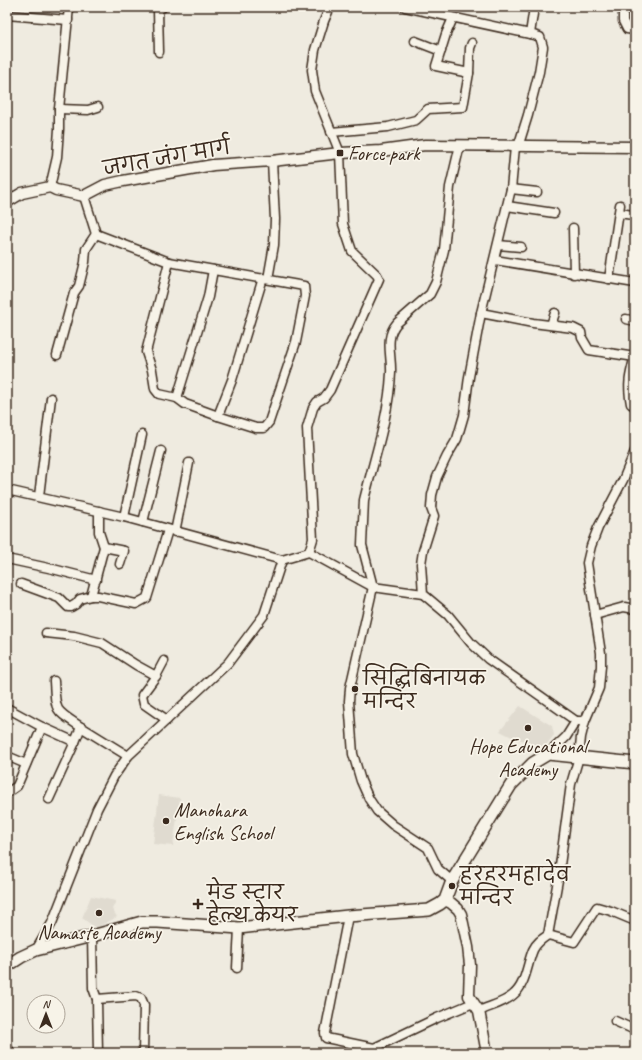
<svg xmlns="http://www.w3.org/2000/svg" width="642" height="1060" viewBox="0 0 642 1060" font-family="Caveat,'Playpen Sans Deva',sans-serif">
	<style>
		.built { fill: #e0dbd0 }
		.lines { fill: none; stroke-linecap: round; stroke-linejoin: round }
		.minor-casing { stroke: #3b2a1e; stroke-width: 11 }
		.tertiary-casing { stroke: #3b2a1e; stroke-width: 13 }
		.secondary-casing { stroke: #3b2a1e; stroke-width: 14 }
		.minor { stroke: #f7f3e8; stroke-width: 8 }
		.tertiary { stroke: #f7f3e8; stroke-width: 10 }
		.secondary { stroke: #f7f3e8; stroke-width: 11 }
		.poi-dot { fill: #3b2a1e; stroke: #f7f3e8; stroke-width: 1.5 }
		.labels { text-anchor: middle; dominant-baseline: central; stroke-width: 3.5; stroke-linejoin: round; paint-order: stroke }
		.poi-label { font-size: 20px; fill: #3b2a1e; stroke: #f7f3e8; text-anchor: start }
		.street-label { font-size: 20px; fill: #3b2a1e; stroke: #f7f3e8 }
	</style>
	<rect width="100%" height="100%" fill="#efebe0"/>
	<filter id="ink" filterUnits="userSpaceOnUse"><feTurbulence type="fractalNoise" baseFrequency=".025" numOctaves="2"/><feDisplacementMap in="SourceGraphic" scale="8" xChannelSelector="R" yChannelSelector="G"/><feConvolveMatrix kernelMatrix="1 2 1 2 8 2 1 2 1" color-interpolation-filters="sRGB"/></filter>
	<g filter="url(#ink)">
		<g class="built">
			<path d="M 520,706 L 552,726 L 554,735 L 543,749 L 525,741 L 512,737 L 500,731 Z"/>
			<path d="M 159,795 L 180,798 L 173,846 L 153,844 Z"/>
			<path d="M 91,896 L 116,901 L 112,909 L 117,917 L 96,928 L 82,918 Z"/>
		</g>
		<g class="lines">
			<g class="minor-casing">
				<g id="minor">
					<path d="M 405,7 L 530,34"/>
					<path d="M 623,7 L 623,21 L 627,29 L 635,30"/>
					<path d="M 7,15 L 68,20"/>
					<path d="M 415,41 L 441,51"/>
					<path d="M 159,52 L 158,10 L 163,7"/>
					<path d="M 469,73 L 470,48 L 472,43"/>
					<path d="M 59,109 L 88,110 L 98,107"/>
					<path d="M 331,132 L 388,127 L 416,120 L 428,109 L 463,107 L 469,73 L 436,66 L 446,34 L 453,18"/>
					<path d="M 515,147 L 511,189 L 537,192"/>
					<path d="M 518,147 L 528,115 L 539,72 L 543,47 L 540,37 L 530,34 L 534,7"/>
					<path d="M 50,187 L 57,157 L 59,129 L 59,109 L 69,7"/>
					<path d="M 511,189 L 481,313 L 469,377 L 464,415 L 457,439 L 447,456 L 437,477 L 432,495 L 431,508 L 434,516 L 423,551 L 421,564 L 423,594 L 448,615 L 471,643 L 488,659 L 576,721"/>
					<path d="M 84,196 L 96,234 L 169,262 L 304,286 L 305,296 L 296,342 L 269,422 L 264,428 L 256,428 L 218,416 L 232,380 L 263,278"/>
					<path d="M 507,206 L 554,213"/>
					<path d="M 619,213 L 633,215"/>
					<path d="M 573,228 L 574,274"/>
					<path d="M 498,245 L 521,247"/>
					<path d="M 495,260 L 635,283"/>
					<path d="M 169,262 L 146,352 L 152,370 L 155,389 L 159,394 L 177,398"/>
					<path d="M 213,270 L 208,297 L 177,398 L 185,404 L 218,416"/>
					<path d="M 268,279 L 274,245 L 275,219 L 272,161"/>
					<path d="M 609,279 L 620,205"/>
					<path d="M 481,313 L 533,323 L 573,328 L 581,332 L 582,338 L 589,350 L 635,357"/>
					<path d="M 626,319 L 635,321"/>
					<path d="M 551,325 L 555,313"/>
					<path d="M 57,355 L 74,293 L 79,286 L 85,262 L 86,249 L 96,234"/>
					<path d="M 635,356 C 630,374 627,384 631,404 L 635,406"/>
					<path d="M 7,490 L 124,517 L 282,560 L 309,552 L 373,587 L 423,594"/>
					<path d="M 39,496 L 51,398"/>
					<path d="M 124,517 L 142,435"/>
					<path d="M 143,522 L 161,451"/>
					<path d="M 175,532 L 189,463"/>
					<path d="M 104,547 L 124,551 L 120,564"/>
					<path d="M 309,552 L 313,539 L 307,428 L 313,408 L 317,402 L 324,398 L 330,390 L 379,279 L 377,275 L 352,251 L 343,224 L 340,153 L 315,91 L 312,70 L 315,50 L 324,21 L 330,7"/>
					<path d="M 7,559 L 53,569 L 96,580"/>
					<path d="M 21,584 L 59,598 L 68,607 L 71,607 L 76,604 L 80,599 L 91,596 L 98,596 L 136,604 L 147,598 L 168,530"/>
					<path d="M 91,596 L 104,547 L 99,532 L 99,511"/>
					<path d="M 595,615 L 624,607 L 635,609"/>
					<path d="M 46,633 L 74,636 L 102,643 L 136,665 L 156,676"/>
					<path d="M 164,661 L 156,676 L 142,695 L 144,704 L 167,720"/>
					<path d="M 54,681 C 56,713 54,709 81,727"/>
					<path d="M 7,708 L 42,727 L 75,742 L 49,799"/>
					<path d="M 75,742 L 81,727 L 128,756"/>
					<path d="M 548,754 L 566,737 L 576,721 L 585,721 L 599,688 L 601,666 L 601,653 L 587,563 L 591,546 L 598,528 L 623,480 L 635,451"/>
					<path d="M 7,756 L 26,764"/>
					<path d="M 7,793 L 17,786 L 42,727"/>
					<path d="M 452,881 L 438,869 L 428,848 L 393,825 L 377,811 L 369,799 L 361,781 L 353,754 L 349,701 L 350,688 L 373,587 L 362,545 L 364,500 C 374,459 389,416 391,373 C 392,355 384,338 397,323 L 430,294 L 436,282 L 444,250 L 450,187 L 460,145"/>
					<path d="M 348,916 L 325,1033 L 326,1038 L 374,1048 L 437,1018 L 473,1003"/>
					<path d="M 548,935 L 574,942 L 597,907 L 611,911 L 635,921"/>
					<path d="M 92,936 L 93,988 L 97,999 L 98,1053"/>
					<path d="M 36,950 L 52,923 L 97,809 L 114,776 L 128,756 L 228,663 L 264,615 L 282,560"/>
					<path d="M 237,968 L 239,928"/>
					<path d="M 97,999 L 136,996 L 141,998 L 144,1005 L 143,1053"/>
					<path d="M 479,1011 C 490,1006 504,1003 513,995 C 526,985 527,964 533,950 C 536,943 542,939 548,935 L 558,880 L 571,784 L 579,757 L 581,737 L 585,721"/>
					<path d="M 615,1021 L 635,1030"/>
					<path d="M 7,1047 L 11,1053"/>
				</g>
			</g>
			<g class="tertiary-casing">
				<g id="tertiary">
					<path d="M 7,202 L 22,193 L 50,187 L 56,190 L 84,196 L 105,185 L 123,181 L 213,165 L 272,161 L 340,153 L 381,151 L 425,145 L 635,147"/>
					<path d="M 445,900 L 451,903 L 458,909 L 461,914 L 468,947 L 470,965 L 469,996 L 479,1011 L 487,1053"/>
				</g>
			</g>
			<g class="secondary-casing">
				<path id="secondary" d="M 7,966 L 21,957 L 36,950 L 92,936 L 142,922 L 158,922 L 239,928 L 348,916 L 429,910 L 440,904 L 445,900 L 452,881 L 511,785 L 533,763 L 548,754 L 635,763"/>
			</g>
			<use href="#minor" class="minor"/>
			<use href="#tertiary" class="tertiary"/>
			<use href="#secondary" class="secondary"/>
		</g>
	</g>
	<g class="poi-dot">
		<rect x="336" y="149" width="8" height="8" rx="2"/>
		<circle cx="355" cy="689" r="4"/>
		<circle cx="528" cy="728" r="4"/>
		<circle cx="166" cy="821" r="4"/>
		<circle cx="452" cy="886" r="4"/>
		<path d="M196 898h4v4h4v4h-4v4h-4v-4h-4v-4h4z"/>
		<circle cx="99" cy="913" r="4"/>
	</g>
	<g class="labels">
		<g class="poi-label">
			<text x="348" y="153">Force park</text>
			<text x="363" y="678">सिद्धिबिनायक<tspan x="363" dy="23">मन्दिर</tspan></text>
			<text x="528" y="746" text-anchor="middle">Hope Educational<tspan x="528" dy="23">Academy</tspan></text>
			<text x="174" y="810">Manohara<tspan x="174" dy="23">English School</tspan></text>
			<text x="460" y="874">हरहरमहादेव<tspan x="460" dy="23">मन्दिर</tspan></text>
			<text x="207" y="892">मेड स्टार<tspan x="207" dy="23">हेल्थ केयर</tspan></text>
			<text x="99" y="932" text-anchor="middle">Namaste Academy</text>
		</g>
		<g class="street-label">
			<text transform="translate(167 158) rotate(-10)">जगत जंग मार्ग</text>
		</g>
	</g>
	<rect width="642" height="1060" fill="none" stroke="#f7f3e8" stroke-width="24"/>
	<rect x="12" y="12" width="618" height="1036" fill="none" stroke="#3b2a1e" stroke-width="1.5" filter="url(#ink)"/>
	<g transform="translate(46 1014)"><circle r="19" fill="#f7f3e8" stroke="#aca397"/>
	<path d="M0-3L7 15L0 10L-7 15Z" fill="#3b2a1e"/>
	<text y="-6" font-size="11" font-weight="bold" text-anchor="middle" fill="#3b2a1e">N</text>
	</g>
</svg>
